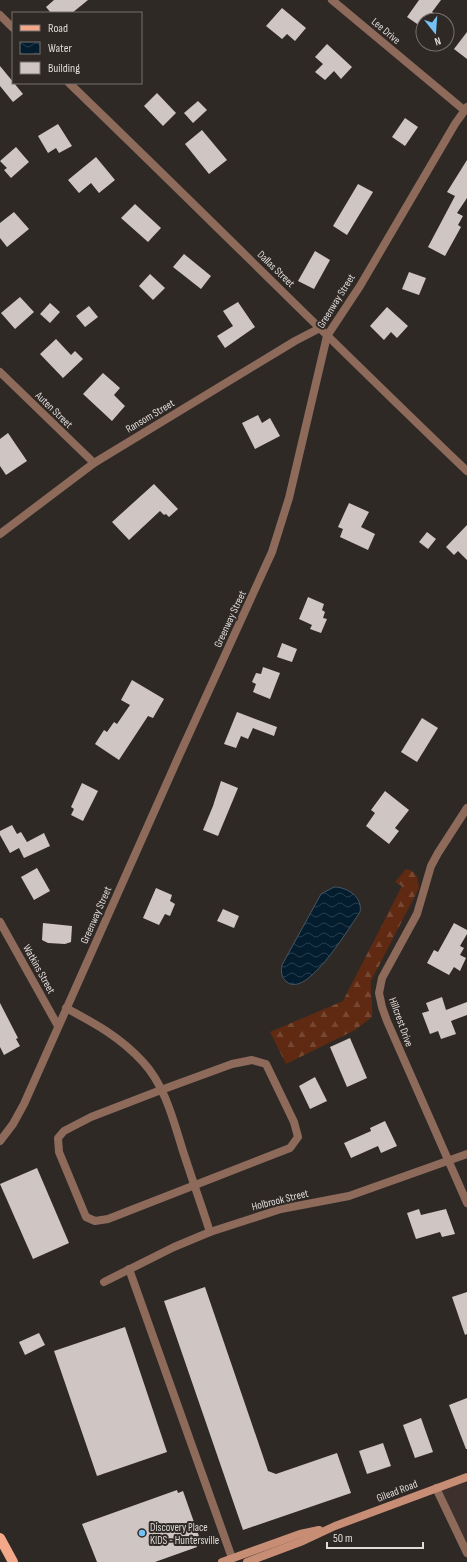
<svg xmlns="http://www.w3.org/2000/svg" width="467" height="1562" viewBox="0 0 467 1562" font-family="'Sofia Sans Condensed',sans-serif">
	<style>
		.built { fill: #3e312d }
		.forest { fill: url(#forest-firs) }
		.water { fill: url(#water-waves); stroke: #455661 }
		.building { fill: #cfc6c3 }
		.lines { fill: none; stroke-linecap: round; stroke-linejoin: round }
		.street { stroke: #8e6a5b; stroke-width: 8 }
		.secondary { stroke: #c78d75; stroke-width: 8 }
		.primary { stroke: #f2a889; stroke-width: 10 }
		.poi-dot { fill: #73c1f6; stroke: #2f2926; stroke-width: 1.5 }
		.labels { text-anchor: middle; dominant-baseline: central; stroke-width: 4; stroke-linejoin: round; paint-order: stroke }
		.street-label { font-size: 11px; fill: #dfdbd9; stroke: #2f2926 }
		.poi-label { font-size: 11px; fill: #dfdbd9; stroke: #2f2926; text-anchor: start }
	</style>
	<defs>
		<pattern id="forest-firs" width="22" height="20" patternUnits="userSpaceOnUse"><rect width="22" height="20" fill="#5f2a11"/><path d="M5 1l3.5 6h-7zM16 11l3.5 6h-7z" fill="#764833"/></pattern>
		<pattern id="water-waves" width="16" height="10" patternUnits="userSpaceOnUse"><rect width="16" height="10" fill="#031d2e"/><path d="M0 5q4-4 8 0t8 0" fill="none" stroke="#273d4c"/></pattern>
	</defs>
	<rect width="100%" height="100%" fill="#2f2926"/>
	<path class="built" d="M 467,1477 L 467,1553 L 436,1488 Z"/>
	<path class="forest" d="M 406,869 C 417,871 418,878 419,888 L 371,981 C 370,993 373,1004 372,1017 L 355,1030 L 286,1064 L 270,1032 L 343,1001 L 402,886 L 395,882 Z"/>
	<path class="water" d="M 334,887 C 347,887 363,897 360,912 C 350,926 307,999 287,982 C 281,978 281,971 282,965 L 321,894 Z"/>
	<g class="building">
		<path d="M 54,0 L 88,0 L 72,13 L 51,13 L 46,7 Z"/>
		<path d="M 419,0 L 441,0 L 432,12 L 444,20 L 423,20 L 423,28 L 407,17 Z"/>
		<path d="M 282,8 L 306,28 L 295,41 L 287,34 L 282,39 L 266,26 Z"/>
		<path d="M 467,32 L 467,59 L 454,49 Z"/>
		<path d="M 327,44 L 352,67 L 341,79 L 334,71 L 325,80 L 315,72 L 323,64 L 315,57 Z"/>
		<path d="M 0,66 L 23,94 L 13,102 L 0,86 Z"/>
		<path d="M 157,93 L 176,113 L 163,126 L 144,106 Z"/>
		<path d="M 198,101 L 207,110 L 193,123 L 184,113 Z"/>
		<path d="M 405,118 L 418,127 L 405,146 L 392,137 Z"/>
		<path d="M 58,124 L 72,146 L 59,153 L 56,148 L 48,153 L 38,136 Z"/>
		<path d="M 202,130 L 227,160 L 209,174 L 185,144 Z"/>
		<path d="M 16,147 L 29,162 L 11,178 L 4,170 L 7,168 L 0,161 Z"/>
		<path d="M 96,157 L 115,180 L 99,193 L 91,183 L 79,193 L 68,180 Z"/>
		<path d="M 467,160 L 467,198 L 457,213 L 463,216 L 458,225 L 461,227 L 445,256 L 428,247 L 455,196 L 447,192 Z"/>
		<path d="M 358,184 L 373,192 L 347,235 L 333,226 Z"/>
		<path d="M 135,204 L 161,228 L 148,242 L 121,218 Z"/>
		<path d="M 14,212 L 29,229 L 7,247 L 0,238 L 0,223 Z"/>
		<path d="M 315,251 L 330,260 L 314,289 L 298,281 Z"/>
		<path d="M 184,254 L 211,276 L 201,289 L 173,267 Z"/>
		<path d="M 409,272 L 426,278 L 419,295 L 402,289 Z"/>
		<path d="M 150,274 L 165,288 L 153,300 L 139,286 Z"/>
		<path d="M 20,297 L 34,312 L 15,329 L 1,313 Z"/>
		<path d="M 238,302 L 255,327 L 225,348 L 217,336 L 233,326 L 223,311 Z"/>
		<path d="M 50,303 L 60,312 L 50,323 L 40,314 Z"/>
		<path d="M 89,306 L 98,317 L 85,327 L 76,316 Z"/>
		<path d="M 387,307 L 408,326 L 397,338 L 391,332 L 384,340 L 370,326 Z"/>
		<path d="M 56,339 L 71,355 L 75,351 L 83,359 L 63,378 L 40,354 Z"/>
		<path d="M 103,373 L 120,388 L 114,395 L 125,406 L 112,421 L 83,394 Z"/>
		<path d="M 258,415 L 262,423 L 270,418 L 280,436 L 255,449 L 242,423 Z"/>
		<path d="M 8,433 L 27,461 L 6,475 L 0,466 L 0,439 Z"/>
		<path d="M 154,484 L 178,509 L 169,517 L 166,514 L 164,515 L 160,511 L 129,540 L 112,522 Z"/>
		<path d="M 349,503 L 369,512 L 361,527 L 375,534 L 368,550 L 340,537 L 343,529 L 338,527 Z"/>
		<path d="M 467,525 L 467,560 L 458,551 L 454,555 L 446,547 Z"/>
		<path d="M 427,532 L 436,539 L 428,549 L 419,542 Z"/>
		<path d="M 308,597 L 324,604 L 322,610 L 325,612 L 323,618 L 327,619 L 321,633 L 310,629 L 312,625 L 299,619 Z"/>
		<path d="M 282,643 L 297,649 L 292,662 L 277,657 Z"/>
		<path d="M 263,667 L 280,673 L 270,699 L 253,692 L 256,684 L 252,682 L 256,673 L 261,674 Z"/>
		<path d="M 132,680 L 164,699 L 153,718 L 148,716 L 119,760 L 95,744 L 104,730 L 107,732 L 114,722 L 117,724 L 130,705 L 121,700 Z"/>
		<path d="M 237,712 L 277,727 L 274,736 L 253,728 L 248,739 L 241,736 L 236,748 L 224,744 Z"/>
		<path d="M 422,718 L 438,728 L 417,762 L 401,752 Z"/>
		<path d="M 221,781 L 238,788 L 218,836 L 203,830 L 213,806 Z"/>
		<path d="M 82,783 L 98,791 L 83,821 L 71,815 L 74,809 L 71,807 Z"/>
		<path d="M 385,791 L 409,810 L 395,828 L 399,831 L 389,844 L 366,826 L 375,813 L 371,810 Z"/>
		<path d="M 12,825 L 17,834 L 21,832 L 27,842 L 44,833 L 50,846 L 24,858 L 19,848 L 10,853 L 0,835 L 0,831 Z"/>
		<path d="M 37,868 L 50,891 L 34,900 L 21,877 Z"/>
		<path d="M 156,888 L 172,895 L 170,901 L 175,904 L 170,916 L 165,914 L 159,925 L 143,918 Z"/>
		<path d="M 223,909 L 239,916 L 234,928 L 217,921 Z"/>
		<path d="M 43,923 L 72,926 L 71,942 L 65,944 L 48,943 L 42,940 Z"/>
		<path d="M 454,923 L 467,930 L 467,934 L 460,946 L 464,948 L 460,955 L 466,958 L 460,971 L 454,967 L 449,975 L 427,963 L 434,950 L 438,952 Z"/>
		<path d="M 442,997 L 446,1010 L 467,1002 L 467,1015 L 451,1021 L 456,1034 L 441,1039 L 438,1031 L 430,1034 L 422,1013 L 429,1011 L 426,1003 Z"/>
		<path d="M 0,1003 L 18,1038 L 16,1039 L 20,1046 L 4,1055 L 0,1047 Z"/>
		<path d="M 350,1038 L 367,1078 L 347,1087 L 330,1047 Z"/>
		<path d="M 315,1077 L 327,1101 L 310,1109 L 299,1086 Z"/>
		<path d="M 385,1121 L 397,1146 L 381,1153 L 378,1146 L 351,1158 L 344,1143 L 371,1131 L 370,1128 Z"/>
		<path d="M 37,1168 L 69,1243 L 33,1259 L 0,1184 Z"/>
		<path d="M 419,1209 L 421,1215 L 446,1209 L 455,1234 L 442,1237 L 440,1232 L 416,1239 L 407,1213 Z"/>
		<path d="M 205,1287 L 268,1471 L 276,1474 L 337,1453 L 351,1493 L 243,1530 L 164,1301 Z"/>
		<path d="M 467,1292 L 467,1334 L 465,1335 L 452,1297 Z"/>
		<path d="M 125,1327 L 167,1452 L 97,1476 L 54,1351 Z"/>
		<path d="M 39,1333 L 45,1345 L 25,1355 L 19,1342 Z"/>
		<path d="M 467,1398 L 467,1449 L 466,1449 L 449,1405 Z"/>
		<path d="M 421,1418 L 433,1452 L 415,1458 L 403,1425 Z"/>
		<path d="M 383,1443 L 391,1466 L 367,1474 L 359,1451 Z"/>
		<path d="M 177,1490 L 178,1493 L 183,1491 L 201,1542 L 196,1544 L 197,1547 L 155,1562 L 97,1562 L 82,1524 Z"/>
	</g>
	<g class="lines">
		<g class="street">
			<path d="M 332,0 L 464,110"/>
			<path d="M 0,15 L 13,28"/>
			<path d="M 69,83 C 203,212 333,343 467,471"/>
			<path d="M 0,372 L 94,463"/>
			<path d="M 0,534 L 94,463 L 295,341 L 320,328"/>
			<path d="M 467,808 L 438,853 L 431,866 L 417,914 L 382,978 L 379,993 L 382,1007 L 387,1021 L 467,1203"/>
			<path d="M 0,922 L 58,1026"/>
			<path d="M 66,1008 C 96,1024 120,1037 143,1062 C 165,1086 173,1119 182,1148 C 191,1176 201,1204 210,1232"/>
			<path d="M 252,1060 L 266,1064 L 294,1122 L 298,1137 L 290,1148 L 108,1219 L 95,1221 L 86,1217 L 59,1152 L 58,1138 L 64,1131 L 91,1117 L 161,1090 L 232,1064 Z"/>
			<path d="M 0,1141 L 13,1124 L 24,1104 L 178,758 L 272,552 L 289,498 L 327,336 L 360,286 L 455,124 L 467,107"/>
			<path d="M 129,1269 L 232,1558"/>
			<path d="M 104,1282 L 174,1247 L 210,1232 L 281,1209 L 349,1196 L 467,1154"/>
			<path d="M 436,1488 L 467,1553"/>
		</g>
		<g class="secondary">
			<path d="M 222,1562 L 300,1534 L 319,1530"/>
			<path d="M 247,1562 L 303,1541 L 335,1526 L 467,1477"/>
		</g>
		<path class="primary" d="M 0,1538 L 13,1562"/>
	</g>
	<circle class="poi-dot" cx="142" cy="1533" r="4"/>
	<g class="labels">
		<g class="street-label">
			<text transform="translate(386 31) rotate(40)">Lee Drive</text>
			<text transform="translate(276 269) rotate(44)">Dallas Street</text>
			<text transform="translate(336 301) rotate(-58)">Greenway Street</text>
			<text transform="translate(54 410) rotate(44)">Auten Street</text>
			<text transform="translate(150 416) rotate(-31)">Ransom Street</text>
			<text transform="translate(230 619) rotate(-65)">Greenway Street</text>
			<text transform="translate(96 915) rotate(-66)">Greenway Street</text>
			<text transform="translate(39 969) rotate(61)">Watkins Street</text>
			<text transform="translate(401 1022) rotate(70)">Hillcrest Drive</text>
			<text transform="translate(280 1200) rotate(-14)">Holbrook Street</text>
			<text transform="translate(397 1491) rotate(-21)">Gilead Road</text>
		</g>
		<g class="poi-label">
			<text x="150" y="1527">Discovery Place<tspan x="150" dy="13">KIDS - Huntersville</tspan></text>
		</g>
	</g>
	<rect x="12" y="12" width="130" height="72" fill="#2f2926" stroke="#75706e"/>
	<rect x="20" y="25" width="20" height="6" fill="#f2a889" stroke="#75706e"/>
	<text x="48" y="32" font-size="12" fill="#dfdbd9">Road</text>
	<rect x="20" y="42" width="20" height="12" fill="url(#water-waves)" stroke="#75706e"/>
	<text x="48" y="52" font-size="12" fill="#dfdbd9">Water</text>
	<rect x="20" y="62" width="20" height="12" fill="#cfc6c3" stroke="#75706e"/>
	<text x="48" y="72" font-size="12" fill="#dfdbd9">Building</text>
	<g transform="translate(435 32) rotate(163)"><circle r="19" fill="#2f2926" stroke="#75706e"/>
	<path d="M0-3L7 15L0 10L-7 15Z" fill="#73c1f6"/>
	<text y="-6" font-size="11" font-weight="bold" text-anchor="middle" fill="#dfdbd9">N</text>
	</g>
	<path d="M327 1542v6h96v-6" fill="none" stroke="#dfdbd9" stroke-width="2"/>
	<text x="333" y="1542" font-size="12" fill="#dfdbd9" stroke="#2f2926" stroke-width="3" paint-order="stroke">50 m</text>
</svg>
